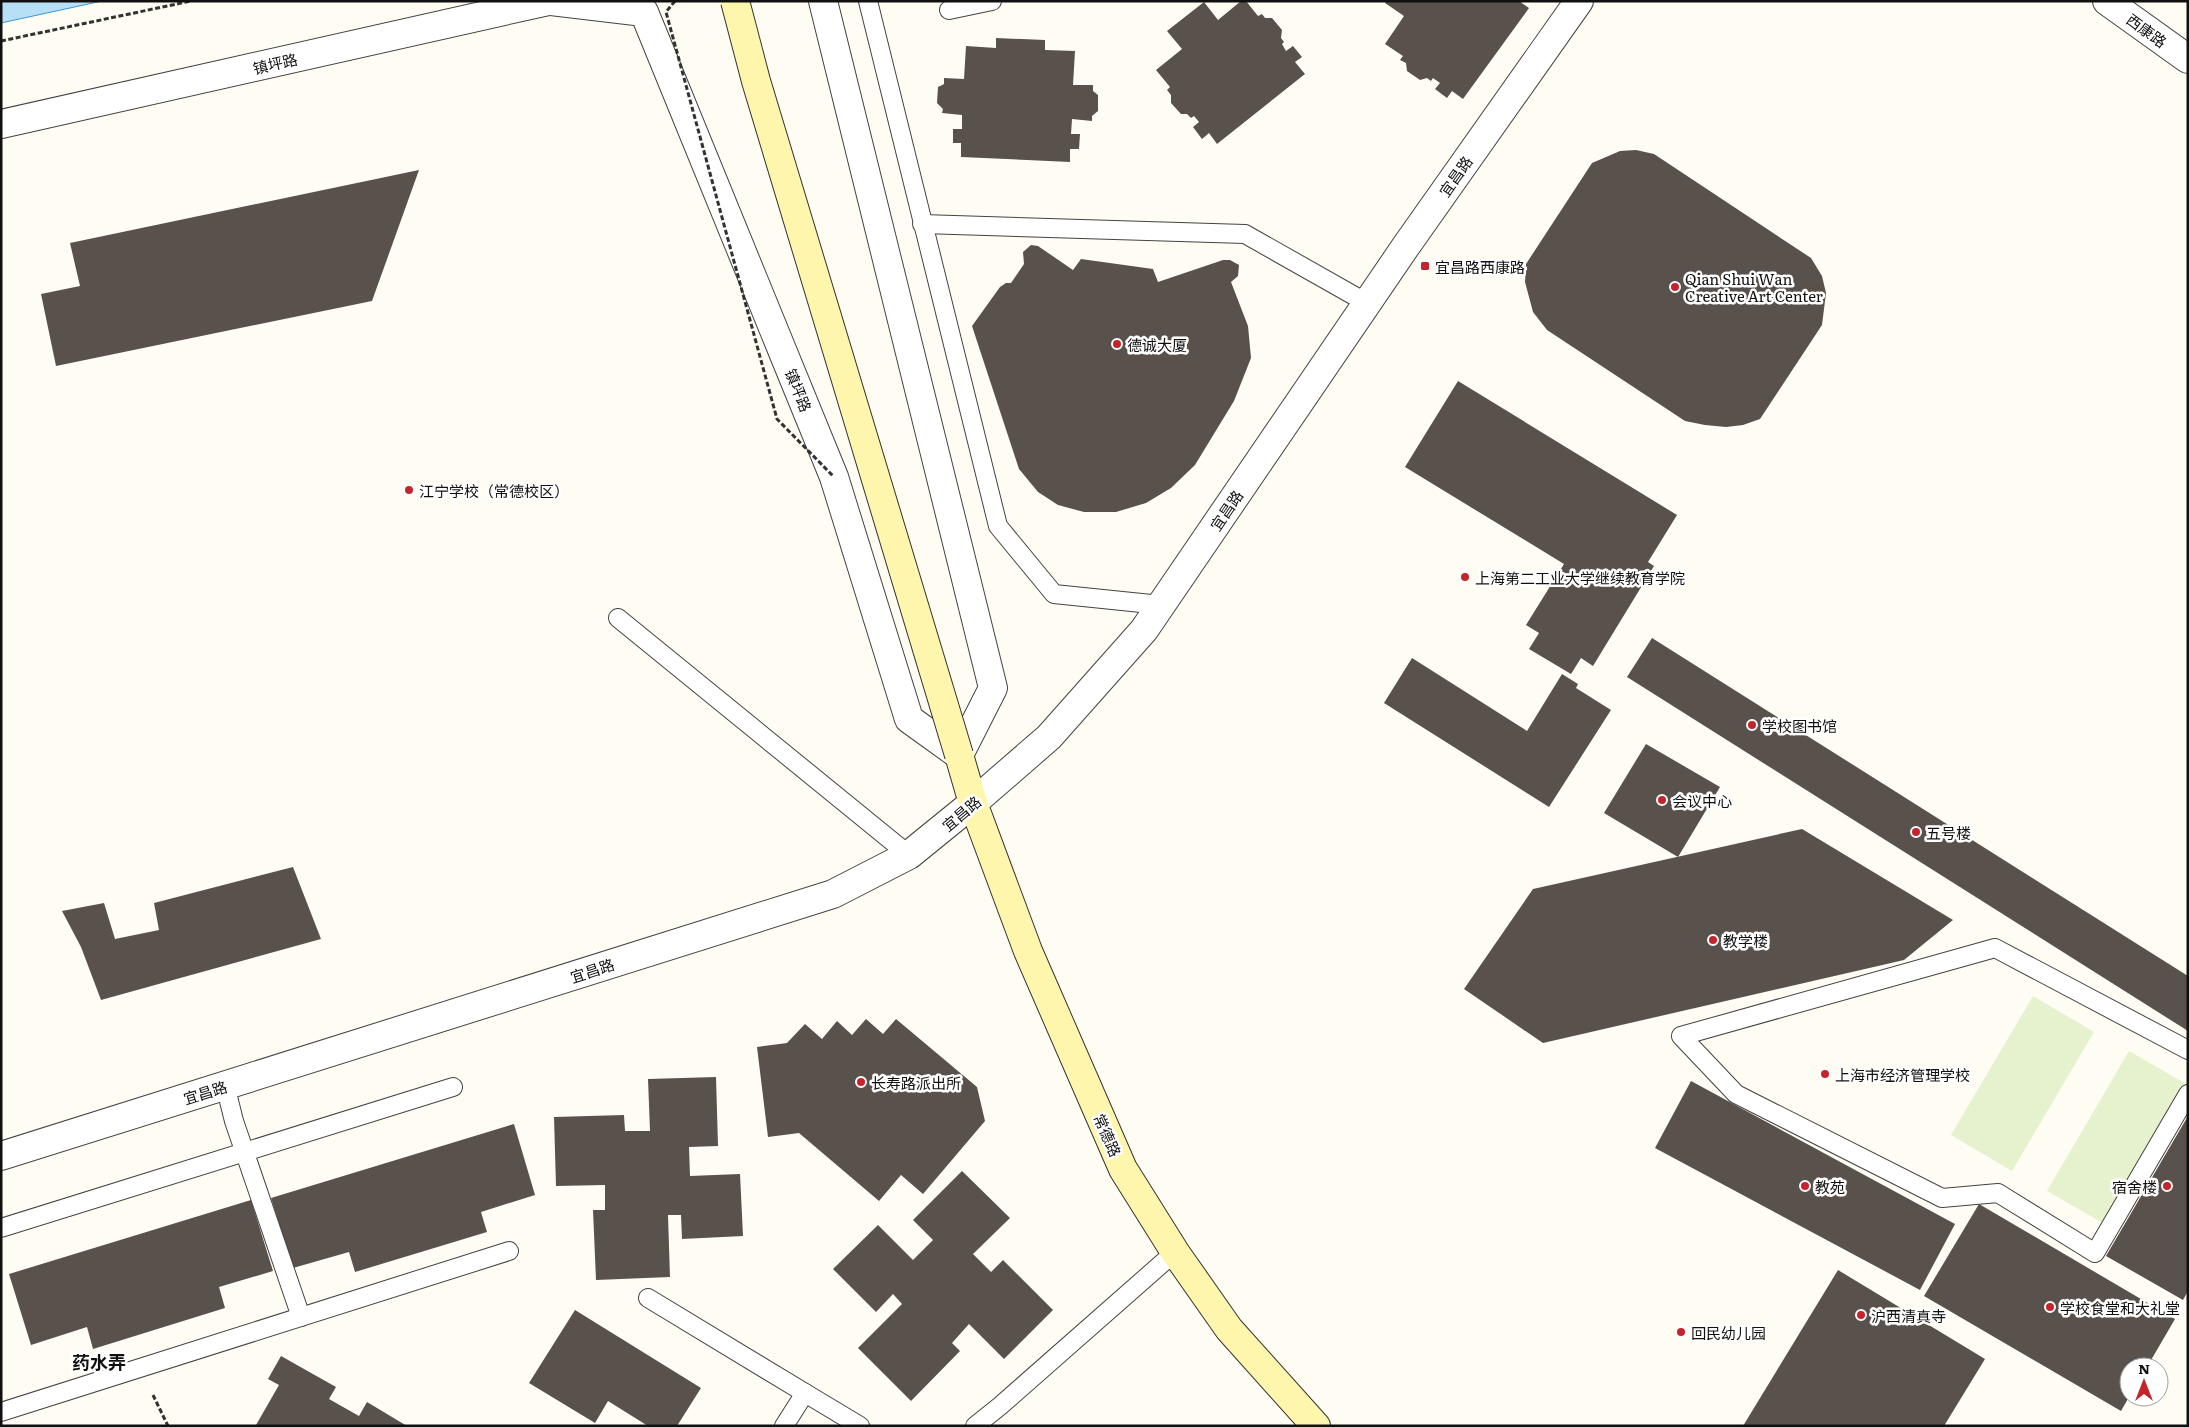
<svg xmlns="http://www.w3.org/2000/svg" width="2189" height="1427" viewBox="0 0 2189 1427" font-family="Literata,'Noto Sans SC',serif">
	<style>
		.pitch { fill: #e5f2cd }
		.water { fill: #b7e0f7; stroke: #3d96d0 }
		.building { fill: #59514c }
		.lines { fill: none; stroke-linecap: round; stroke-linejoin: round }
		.lane-casing { stroke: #434343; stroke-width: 20 }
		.street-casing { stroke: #434343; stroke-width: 30 }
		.secondary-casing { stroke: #323232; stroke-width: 30 }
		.path { stroke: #323232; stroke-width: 3; stroke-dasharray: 5 2.5; stroke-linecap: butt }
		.lane { stroke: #fff; stroke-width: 18 }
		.street { stroke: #fff; stroke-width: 28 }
		.secondary { stroke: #fff6ae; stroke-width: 28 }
		.secondary-bridge-casing { stroke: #323232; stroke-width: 30; stroke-linecap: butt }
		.path-bridge { stroke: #323232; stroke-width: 3; stroke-dasharray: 5 2.5; stroke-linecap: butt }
		.secondary-bridge { stroke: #fff6ae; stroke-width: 28 }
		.poi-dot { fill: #c4252d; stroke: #fff; stroke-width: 2 }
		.labels { text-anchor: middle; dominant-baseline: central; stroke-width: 5; stroke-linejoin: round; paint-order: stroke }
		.street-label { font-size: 15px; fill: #101010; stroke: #fff }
		.poi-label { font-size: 15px; fill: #101010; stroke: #fff; text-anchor: start }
		.quarter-label { font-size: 18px; font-weight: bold; fill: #101010; stroke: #fff }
	</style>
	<rect width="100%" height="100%" fill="#fffdf3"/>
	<g class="pitch">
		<path d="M 2033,996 L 2094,1032 L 2012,1171 L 1951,1135 Z"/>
		<path d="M 2129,1051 L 2188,1085 L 2188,1091 L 2108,1226 L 2047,1191 Z"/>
	</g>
	<path class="water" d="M 1,1 L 102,1 L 1,23 Z"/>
	<g class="building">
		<path d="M 1241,1 L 1246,1 L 1258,16 L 1262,14 L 1265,18 L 1272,18 L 1282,30 L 1281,38 L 1284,42 L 1282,44 L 1286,51 L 1293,46 L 1302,57 L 1295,62 L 1305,74 L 1217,144 L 1209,133 L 1202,139 L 1193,127 L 1199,122 L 1194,116 L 1191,118 L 1187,114 L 1181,114 L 1171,103 L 1171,95 L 1167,90 L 1170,87 L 1156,70 L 1182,49 L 1167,31 L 1204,2 L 1218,20 Z"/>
		<path d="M 1386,1 L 1519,1 L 1529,8 L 1463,99 L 1452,91 L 1447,98 L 1435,89 L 1440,83 L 1433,78 L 1431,81 L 1427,78 L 1420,80 L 1407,71 L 1406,63 L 1400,60 L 1403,56 L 1385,44 L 1404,16 L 1385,3 Z"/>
		<path d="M 996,38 L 1045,40 L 1045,50 L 1075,51 L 1073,85 L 1093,85 L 1093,91 L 1098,95 L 1098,111 L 1092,116 L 1092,121 L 1072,119 L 1071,134 L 1080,134 L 1079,149 L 1070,149 L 1070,162 L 961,157 L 961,143 L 953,143 L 953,129 L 962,129 L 962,115 L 942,113 L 943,109 L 937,103 L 938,87 L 944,84 L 944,78 L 964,79 L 966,46 L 996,48 Z"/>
		<path d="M 1636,150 L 1654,154 L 1811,258 L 1822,276 L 1826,293 L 1822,325 L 1760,419 L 1743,425 L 1726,427 L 1705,425 L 1685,421 L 1547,330 L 1533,312 L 1525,282 L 1526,264 L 1592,163 L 1620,151 Z"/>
		<path d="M 419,170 L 372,301 L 56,366 L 41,294 L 80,286 L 70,243 Z"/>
		<path d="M 1031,245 L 1038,246 L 1073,270 L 1081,259 L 1153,269 L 1158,282 L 1223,260 L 1230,260 L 1239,265 L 1238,276 L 1231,282 L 1248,326 L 1251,358 L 1234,401 L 1195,465 L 1171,488 L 1146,503 L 1116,512 L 1084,512 L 1058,505 L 1038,492 L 1019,469 L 972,326 L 1000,287 L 1006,283 L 1011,283 L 1024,264 L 1023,252 Z"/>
		<path d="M 1458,381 L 1677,515 L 1648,562 L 1654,566 L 1593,666 L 1581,658 L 1571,674 L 1529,649 L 1539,633 L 1526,625 L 1564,564 L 1405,467 Z"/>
		<path d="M 1652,638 L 2188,976 L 2188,1031 L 1627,677 Z"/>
		<path d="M 1412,658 L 1527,731 L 1562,674 L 1578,684 L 1576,688 L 1611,710 L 1549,807 L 1384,703 Z"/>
		<path d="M 1646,744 L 1720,787 L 1678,857 L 1604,813 Z"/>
		<path d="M 1802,829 L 1953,920 L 1904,960 L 1543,1043 L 1464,989 L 1533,889 Z"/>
		<path d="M 293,867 L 321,939 L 101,1000 L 81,947 L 62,911 L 104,903 L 115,939 L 159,930 L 154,903 Z"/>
		<path d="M 866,1019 L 883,1034 L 896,1019 L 977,1087 L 985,1121 L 923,1194 L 901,1175 L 879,1201 L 799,1133 L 768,1137 L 757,1047 L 787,1043 L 805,1024 L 822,1039 L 837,1021 L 852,1035 Z"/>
		<path d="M 716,1077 L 718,1146 L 689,1147 L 690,1176 L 740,1174 L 743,1236 L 682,1239 L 681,1215 L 668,1215 L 670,1277 L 596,1280 L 593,1210 L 605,1210 L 605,1185 L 556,1186 L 554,1117 L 624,1115 L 625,1131 L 650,1131 L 648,1079 Z"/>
		<path d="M 1691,1081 L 1955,1224 L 1920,1290 L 1655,1148 Z"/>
		<path d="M 2188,1116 L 2188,1291 L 2183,1300 L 2106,1256 Z"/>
		<path d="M 514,1124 L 535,1195 L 481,1212 L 487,1232 L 355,1272 L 349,1252 L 293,1268 L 271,1198 Z"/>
		<path d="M 962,1171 L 1010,1218 L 973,1254 L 991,1272 L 1003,1260 L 1053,1310 L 1004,1359 L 969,1324 L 952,1343 L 960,1351 L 911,1401 L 858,1348 L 902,1304 L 893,1294 L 876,1312 L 833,1269 L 878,1225 L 913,1260 L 933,1240 L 913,1220 Z"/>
		<path d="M 251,1200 L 273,1271 L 219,1287 L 225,1308 L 93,1349 L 87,1327 L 31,1345 L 9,1274 Z"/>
		<path d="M 1979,1204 L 2175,1319 L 2147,1367 L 2129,1367 L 2129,1397 L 2121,1411 L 1924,1296 Z"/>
		<path d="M 1838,1270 L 1985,1359 L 1944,1426 L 1743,1426 Z"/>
		<path d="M 575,1310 L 701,1388 L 677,1426 L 648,1426 L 608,1401 L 595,1423 L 529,1383 Z"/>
		<path d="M 281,1356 L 336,1387 L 329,1399 L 359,1416 L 367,1402 L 407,1426 L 258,1426 L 256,1425 L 279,1385 L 268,1379 Z"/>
	</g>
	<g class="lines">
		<g class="lane-casing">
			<g id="lane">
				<path d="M 868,1 L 998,526 L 1054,594 L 1161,605"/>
				<path d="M 949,10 L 992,1"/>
				<path d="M 922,224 L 1245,234 L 1367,303"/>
				<path d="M 618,618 L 909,855"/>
				<path d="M 2188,1050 L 1995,948 L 1681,1036 L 1736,1094 L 1942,1198 L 1998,1193 L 2095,1253 L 2188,1094"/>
				<path d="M 225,1085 L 234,1121 L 301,1317"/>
				<path d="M 1,1228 L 453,1087"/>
				<path d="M 648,1298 L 805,1393"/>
				<path d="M 1,1412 L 509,1251"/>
				<path d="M 784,1426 L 805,1393 L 860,1426"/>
				<path d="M 975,1426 L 1000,1406 L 1175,1252"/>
			</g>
		</g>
		<g class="street-casing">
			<g id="street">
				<path d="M 551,1 L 644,12 L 834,477 L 909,719 L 959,755 L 993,688 L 823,1"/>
				<path d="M 2107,1 L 2188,59"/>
				<path d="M 1,124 L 548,1"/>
				<path d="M 1,1156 L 833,894 L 909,855 L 973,803 L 1049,737 L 1144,630 L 1406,246 L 1579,1"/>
			</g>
		</g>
		<g class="secondary-casing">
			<path id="secondary" d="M 959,755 L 973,803 L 1028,951 L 1123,1169 L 1175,1252 L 1229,1329 L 1316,1426"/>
		</g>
		<g class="path">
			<path d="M 1,41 L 191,1"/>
			<path d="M 153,1395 L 168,1426"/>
		</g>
		<use href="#lane" class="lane"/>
		<use href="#street" class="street"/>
		<use href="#secondary" class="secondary"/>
		<g class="secondary-bridge-casing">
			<path id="secondary-bridge" d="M 735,1 L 756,81 L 959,755"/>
		</g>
		<path class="path-bridge" d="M 675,1 L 666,12 L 777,419 L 834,477"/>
		<use href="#secondary-bridge" class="secondary-bridge"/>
	</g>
	<g class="poi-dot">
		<rect x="1420" y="261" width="10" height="10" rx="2.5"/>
		<circle cx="1675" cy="287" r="5"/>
		<circle cx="1117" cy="344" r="5"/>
		<circle cx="409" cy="490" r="5"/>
		<circle cx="1465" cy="577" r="5"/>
		<circle cx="1752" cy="725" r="5"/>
		<circle cx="1662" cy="800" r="5"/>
		<circle cx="1916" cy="832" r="5"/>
		<circle cx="1713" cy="940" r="5"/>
		<circle cx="1825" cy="1074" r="5"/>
		<circle cx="861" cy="1082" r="5"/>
		<circle cx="1805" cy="1186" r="5"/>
		<circle cx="2167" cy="1186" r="5"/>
		<circle cx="2050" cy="1307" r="5"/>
		<circle cx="1861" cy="1315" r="5"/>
		<circle cx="1681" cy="1332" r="5"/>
	</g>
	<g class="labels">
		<g class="street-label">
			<text transform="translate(2147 30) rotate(36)">西康路</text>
			<text transform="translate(275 63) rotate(-13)">镇坪路</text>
			<text transform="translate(1455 176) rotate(-55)">宜昌路</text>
			<text transform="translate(799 390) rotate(68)">镇坪路</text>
			<text transform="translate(1226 510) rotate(-56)">宜昌路</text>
			<text transform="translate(961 813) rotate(-40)">宜昌路</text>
			<text transform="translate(592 970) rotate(-18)">宜昌路</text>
			<text transform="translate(205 1092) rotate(-17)">宜昌路</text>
			<text transform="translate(1108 1135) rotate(66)">常德路</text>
		</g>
		<g class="poi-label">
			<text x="1435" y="266">宜昌路西康路</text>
			<text x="1685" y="278">Qian Shui Wan<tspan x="1685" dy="17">Creative Art Center</tspan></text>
			<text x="1127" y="344">德诚大厦</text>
			<text x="419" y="490">江宁学校（常德校区）</text>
			<text x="1475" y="577">上海第二工业大学继续教育学院</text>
			<text x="1762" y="725">学校图书馆</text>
			<text x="1672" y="800">会议中心</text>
			<text x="1926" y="832">五号楼</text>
			<text x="1723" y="940">教学楼</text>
			<text x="1835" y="1074">上海市经济管理学校</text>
			<text x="871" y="1082">长寿路派出所</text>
			<text x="1815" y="1186">教苑</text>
			<text x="2157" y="1186" text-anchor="end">宿舍楼</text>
			<text x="2060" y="1307">学校食堂和大礼堂</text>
			<text x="1871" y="1315">沪西清真寺</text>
			<text x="1691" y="1332">回民幼儿园</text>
		</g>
		<g class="quarter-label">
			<text x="99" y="1361">药水弄</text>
		</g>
	</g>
	<rect width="2189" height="1427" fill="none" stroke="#101010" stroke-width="5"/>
	<g transform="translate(2144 1382)"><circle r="24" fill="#ffffff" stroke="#9f9f9f"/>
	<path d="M0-4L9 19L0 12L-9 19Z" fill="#c4252d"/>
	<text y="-8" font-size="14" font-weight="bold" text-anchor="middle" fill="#101010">N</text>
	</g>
</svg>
